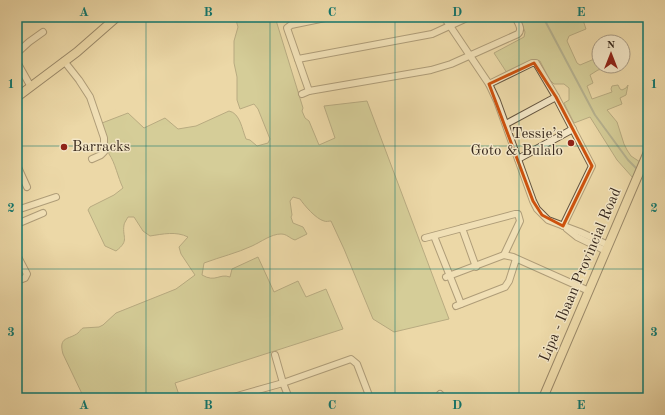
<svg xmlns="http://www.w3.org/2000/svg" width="665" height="415" viewBox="0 0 665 415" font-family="'Old Standard TT',serif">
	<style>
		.green { fill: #b9be86; stroke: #787351 }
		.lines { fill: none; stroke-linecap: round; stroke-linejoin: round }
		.stream { stroke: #72806f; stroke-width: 2 }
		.minor-casing { stroke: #64543f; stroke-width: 8 }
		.major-casing { stroke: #37281c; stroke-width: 10 }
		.minor { stroke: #f3e6c6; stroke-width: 6 }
		.major { stroke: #ecd8a7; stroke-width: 8 }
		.marked { fill: none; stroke: #cd520e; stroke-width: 3; stroke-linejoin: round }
		.grid { fill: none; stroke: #0f766e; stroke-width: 1; stroke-opacity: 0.55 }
		.poi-dot { fill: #8f2418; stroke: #f3e6c6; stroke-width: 1.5 }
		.labels { text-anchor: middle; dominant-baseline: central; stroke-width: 3; stroke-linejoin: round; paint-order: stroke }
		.poi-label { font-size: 15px; fill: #37281c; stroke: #f3e6c6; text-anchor: end }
		.street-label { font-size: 15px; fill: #37281c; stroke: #f3e6c6 }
		.neatline { fill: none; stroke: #0f766e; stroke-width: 1.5 }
		.grid-label { font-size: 13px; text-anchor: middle; font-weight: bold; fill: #0f766e }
	</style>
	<rect width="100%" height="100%" fill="#ecd8a7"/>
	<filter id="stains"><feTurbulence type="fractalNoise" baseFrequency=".005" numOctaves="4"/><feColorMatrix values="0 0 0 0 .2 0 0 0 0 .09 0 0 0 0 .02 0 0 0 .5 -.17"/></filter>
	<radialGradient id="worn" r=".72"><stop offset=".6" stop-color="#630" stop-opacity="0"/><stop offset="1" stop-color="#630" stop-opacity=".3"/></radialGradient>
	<g class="green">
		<path d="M 235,17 L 275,17 L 303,108 L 302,111 L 305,118 L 309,121 L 319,145 L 335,138 L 324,106 L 367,101 L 449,319 L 394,332 L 373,319 L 344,249 L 331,221 C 329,221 326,222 324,221 C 316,219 304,205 300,199 L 293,197 L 290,201 L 292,215 L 291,217 L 293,223 L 303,227 L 307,234 L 295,240 C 289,238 287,234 281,234 C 271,234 261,242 252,246 C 237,253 220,257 204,263 L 202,275 C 216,283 219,273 230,277 L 232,269 L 258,257 L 274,292 L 298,281 L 306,297 L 326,289 L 343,329 L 175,383 L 180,398 L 84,398 L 63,354 C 58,336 69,340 78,333 C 80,331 81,329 83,328 L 99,327 L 103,325 L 116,313 L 176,289 L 195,275 L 181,254 L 179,247 L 188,237 C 176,231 163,234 150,236 L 143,231 L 134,217 L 128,217 C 127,219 124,223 124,225 C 122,238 130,240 116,251 L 105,246 L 88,210 L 90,207 L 114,195 L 123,188 C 118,178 115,162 109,154 L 102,123 L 128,113 L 144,128 L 165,118 L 178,129 L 196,126 L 229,111 C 240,113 242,129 246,139 L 250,140 L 257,146 L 268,143 L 270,139 L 258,109 L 254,104 L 240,109 L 237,100 L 237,77 L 234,63 L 234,41 L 238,27 Z"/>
		<path d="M 519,17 L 582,17 L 586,29 L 569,36 L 567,41 L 577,63 L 580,65 L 599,57 L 599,66 L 619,66 L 615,69 L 610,71 L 607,68 L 598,70 L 590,75 L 593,83 L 587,86 L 592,99 L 612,92 L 611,89 L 612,86 L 618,85 L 620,89 L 622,90 L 626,88 L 628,85 L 626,95 L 620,98 L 622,104 L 607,110 L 617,122 L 624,144 L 627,150 L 631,156 L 640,162 L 633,178 L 617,160 L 590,117 L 574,123 L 564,103 L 569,100 L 569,88 L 564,84 L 554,84 L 549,79 L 540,61 L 533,60 L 507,73 L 494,53 L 524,37 L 525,32 Z"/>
	</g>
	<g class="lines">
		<g class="stream">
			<path d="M 543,17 L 595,115 L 628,160 L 638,170"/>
			<path d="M 643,171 L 648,172"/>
		</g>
		<g class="minor-casing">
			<g id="minor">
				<path d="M 444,17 L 489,84 L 497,101 L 533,201 L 537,209 L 548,220 L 580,232 L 608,245"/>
				<path d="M 17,53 L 29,42 L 43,32"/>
				<path d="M 298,59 L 432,34 L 469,17"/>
				<path d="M 64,61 L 79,80 L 90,97 L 104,138 L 104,152 L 101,155 L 92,159"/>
				<path d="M 17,62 L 31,87"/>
				<path d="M 489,84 L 532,63 L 536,63 L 556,97 L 592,166 L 563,226"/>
				<path d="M 309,91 L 287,28 L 291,25 L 330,17"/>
				<path d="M 302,94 L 309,91 L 431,70 L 451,64 L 518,34 C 523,29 518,23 515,17"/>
				<path d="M 506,124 L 556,97"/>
				<path d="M 518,159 L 573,129"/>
				<path d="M 17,165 L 27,187"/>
				<path d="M 17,210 L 56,197"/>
				<path d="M 17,224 L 43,213"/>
				<path d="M 462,228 L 476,267"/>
				<path d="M 567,229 L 577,237 L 606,251"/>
				<path d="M 434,236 L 461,304"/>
				<path d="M 425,238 L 515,214 L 518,214 L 520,221 L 504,255"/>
				<path d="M 17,255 L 27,274 L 25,278 L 17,281"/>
				<path d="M 446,277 L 504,255 L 513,257 L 589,291"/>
				<path d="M 456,306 L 505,287 L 509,281 L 516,259"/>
				<path d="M 275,355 L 283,383 L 289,398"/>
				<path d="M 440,394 L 444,398"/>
				<path d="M 230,398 L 283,383 L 351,359 L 357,364 L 370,398"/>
			</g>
		</g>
		<g class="major-casing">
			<g id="major">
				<path d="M 17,97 L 77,52 L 117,17"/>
				<path d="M 543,398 L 648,152"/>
			</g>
		</g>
		<use href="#minor" class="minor"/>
		<use href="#major" class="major"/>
	</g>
	<path d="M0 0H665V415H0ZM 534,63 L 556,97 L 592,166 L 563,226 L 542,215 L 533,201 L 489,84 Z" fill="#ecd8a7" fill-opacity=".55" fill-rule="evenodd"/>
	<path class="marked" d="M 534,63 L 556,97 L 592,166 L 563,226 L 542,215 L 533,201 L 489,84 Z"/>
	<path class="grid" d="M 146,17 L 146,398M 270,17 L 270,398M 395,17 L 395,398M 519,17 L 519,398M 17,146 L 648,146M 17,269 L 648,269"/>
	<g class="poi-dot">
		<circle cx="571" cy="143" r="4"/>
		<circle cx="64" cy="147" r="4"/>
	</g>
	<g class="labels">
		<g class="poi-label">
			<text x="563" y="134">Tessie’s<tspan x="563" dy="17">Goto &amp; Bulalo</tspan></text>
			<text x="72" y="147" text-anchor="start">Barracks</text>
		</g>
		<g class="street-label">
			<text transform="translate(581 275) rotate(-67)">Lipa - Ibaan Provincial Road</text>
		</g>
	</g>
	<rect width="665" height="415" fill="none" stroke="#ecd8a7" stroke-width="44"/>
	<g transform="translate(611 54)"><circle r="19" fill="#f3e6c6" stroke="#a89a82"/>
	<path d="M0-3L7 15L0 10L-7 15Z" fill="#8f2418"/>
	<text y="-6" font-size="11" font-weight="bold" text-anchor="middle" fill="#37281c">N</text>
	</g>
	<rect x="22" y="22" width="621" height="371" class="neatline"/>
	<g class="grid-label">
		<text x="84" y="16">A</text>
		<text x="208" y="16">B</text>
		<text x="332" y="16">C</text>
		<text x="457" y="16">D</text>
		<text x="581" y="16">E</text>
		<text x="11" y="88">1</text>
		<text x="654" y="88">1</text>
		<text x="11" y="212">2</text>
		<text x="654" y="212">2</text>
		<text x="11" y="336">3</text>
		<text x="654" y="336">3</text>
		<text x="84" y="409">A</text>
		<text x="208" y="409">B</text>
		<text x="332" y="409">C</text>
		<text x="457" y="409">D</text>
		<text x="581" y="409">E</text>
	</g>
	<rect width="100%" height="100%" filter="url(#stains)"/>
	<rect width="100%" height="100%" fill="url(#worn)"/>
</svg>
